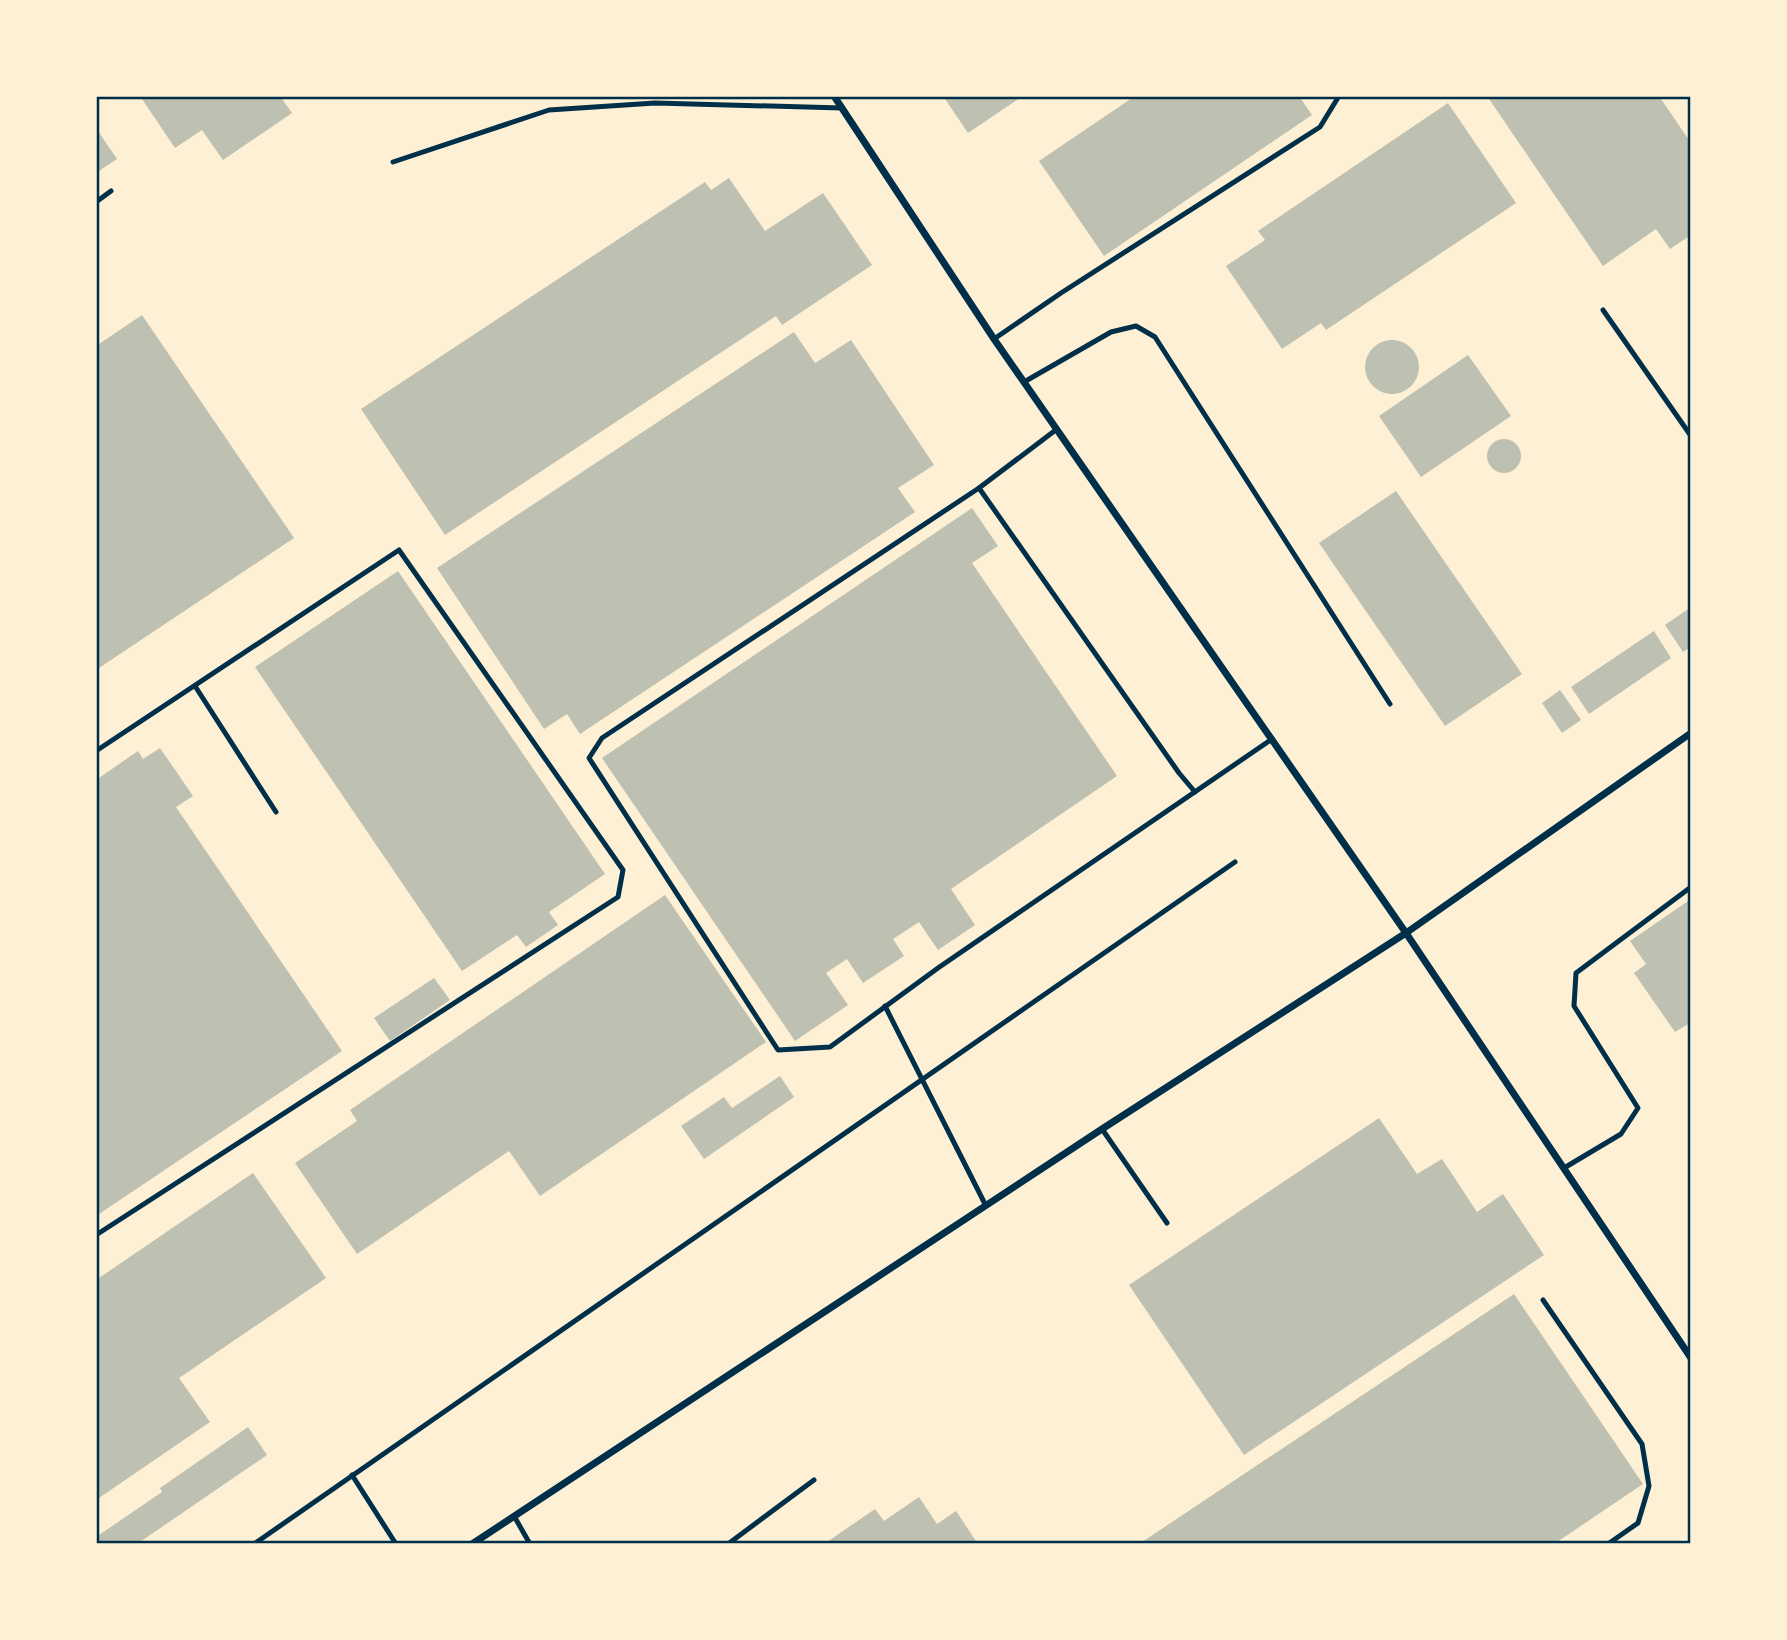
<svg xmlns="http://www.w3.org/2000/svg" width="1787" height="1640" viewBox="0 0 1787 1640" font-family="Figtree,sans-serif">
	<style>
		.building { fill: #bec0b2 }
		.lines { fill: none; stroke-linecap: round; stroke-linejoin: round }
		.service { stroke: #003049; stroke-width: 5 }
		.minor { stroke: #003049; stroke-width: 7 }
		.neatline { fill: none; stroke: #003049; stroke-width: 2.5 }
	</style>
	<rect width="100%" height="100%" fill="#fdf0d5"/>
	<g class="building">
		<path d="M 140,96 L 280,96 L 292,113 L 223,160 L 202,130 L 175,148 Z"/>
		<path d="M 943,96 L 1023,96 L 968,133 Z"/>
		<path d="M 1135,96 L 1299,96 L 1312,115 L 1104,256 L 1039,161 Z"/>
		<path d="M 1487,96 L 1659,96 L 1691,143 L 1691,235 L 1670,249 L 1656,229 L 1603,266 Z"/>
		<path d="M 1448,103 L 1516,203 L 1326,330 L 1321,323 L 1282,349 L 1226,266 L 1265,240 L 1258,231 Z"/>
		<path d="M 96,128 L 117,159 L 96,173 Z"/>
		<path d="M 729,178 L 765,231 L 823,193 L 872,265 L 782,325 L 776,316 L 445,535 L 361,409 L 705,182 L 711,190 Z"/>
		<path d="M 142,315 L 294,538 L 96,670 L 96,346 Z"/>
		<path d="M 794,332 L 815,363 L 851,340 L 934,465 L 898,488 L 915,512 L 580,734 L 567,714 L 544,729 L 437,568 Z"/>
		<circle cx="1392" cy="367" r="27"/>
		<path d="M 1468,355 L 1511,416 L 1421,477 L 1379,416 Z"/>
		<circle cx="1504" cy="456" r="17"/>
		<path d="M 1396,491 L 1522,674 L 1445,726 L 1319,543 Z"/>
		<path d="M 972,508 L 998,546 L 972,563 L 1117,776 L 951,889 L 975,925 L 938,950 L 919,922 L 893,939 L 904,956 L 863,983 L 847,959 L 826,973 L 848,1005 L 795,1041 L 602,758 Z"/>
		<path d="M 398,571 L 605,874 L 549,912 L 558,925 L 526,947 L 517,935 L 462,971 L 255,667 Z"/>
		<path d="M 1691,607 L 1691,647 L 1683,652 L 1665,625 Z"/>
		<path d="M 1654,631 L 1671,658 L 1589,714 L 1571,687 Z"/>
		<path d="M 1560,690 L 1581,720 L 1562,733 L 1542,703 Z"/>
		<path d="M 160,748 L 193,796 L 176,807 L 342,1051 L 96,1216 L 96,780 L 138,751 L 143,759 Z"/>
		<path d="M 665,895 L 766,1042 L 540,1196 L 509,1151 L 357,1254 L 295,1163 L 357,1121 L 350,1110 Z"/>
		<path d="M 1691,899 L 1691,1028 L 1688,1024 L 1675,1032 L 1634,973 L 1646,964 L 1630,941 Z"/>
		<path d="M 434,978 L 450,1000 L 390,1041 L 374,1018 Z"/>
		<path d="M 780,1076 L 794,1097 L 704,1159 L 681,1126 L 724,1097 L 732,1108 Z"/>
		<path d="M 1379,1118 L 1417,1174 L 1442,1159 L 1477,1212 L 1503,1194 L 1544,1255 L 1244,1455 L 1129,1285 Z"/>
		<path d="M 253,1173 L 326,1278 L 179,1378 L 210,1422 L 96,1500 L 96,1280 Z"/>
		<path d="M 1514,1294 L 1643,1484 L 1554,1544 L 1139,1544 Z"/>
		<path d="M 248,1427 L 267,1455 L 137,1544 L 96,1544 L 96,1537 L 162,1492 L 160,1488 Z"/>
		<path d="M 919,1497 L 937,1524 L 956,1511 L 978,1544 L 824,1544 L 875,1509 L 884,1521 Z"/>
	</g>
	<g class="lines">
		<g class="service">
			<path d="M 393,162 L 549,110 L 655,103 L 842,108"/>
			<path d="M 96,202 L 111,191"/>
			<path d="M 1603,310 L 1691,436"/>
			<path d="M 994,339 L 1061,293 L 1320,127 L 1339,96"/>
			<path d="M 1024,382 L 1111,332 L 1136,326 L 1155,337 L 1390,704"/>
			<path d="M 1057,429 L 979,488 L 602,738 L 589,758 L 778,1050 L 830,1047 L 938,968 L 1272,739"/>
			<path d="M 979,488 L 1179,773 L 1195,792"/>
			<path d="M 195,686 L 276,812"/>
			<path d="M 96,751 L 399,550 L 623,870 L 618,897 L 96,1235"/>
			<path d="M 885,1006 L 986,1206"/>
			<path d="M 1102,1129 L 1167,1223"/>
			<path d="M 1564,1168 L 1621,1134 L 1638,1108 L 1574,1006 L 1576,973 L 1691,887"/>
			<path d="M 1543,1300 L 1642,1444 L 1649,1486 L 1638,1523 L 1608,1544"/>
			<path d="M 352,1475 L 396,1544"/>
			<path d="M 514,1516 L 530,1544"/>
			<path d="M 254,1544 L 1235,862"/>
			<path d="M 728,1544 L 814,1480"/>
		</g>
		<g class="minor">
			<path d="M 834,96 L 994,339 L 1406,933 L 1691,1358"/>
			<path d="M 472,1544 L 1102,1129 L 1406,933 L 1691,733"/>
		</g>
	</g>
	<rect width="1787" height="1640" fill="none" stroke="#fdf0d5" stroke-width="196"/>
	<rect x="98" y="98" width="1591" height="1444" class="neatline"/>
</svg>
